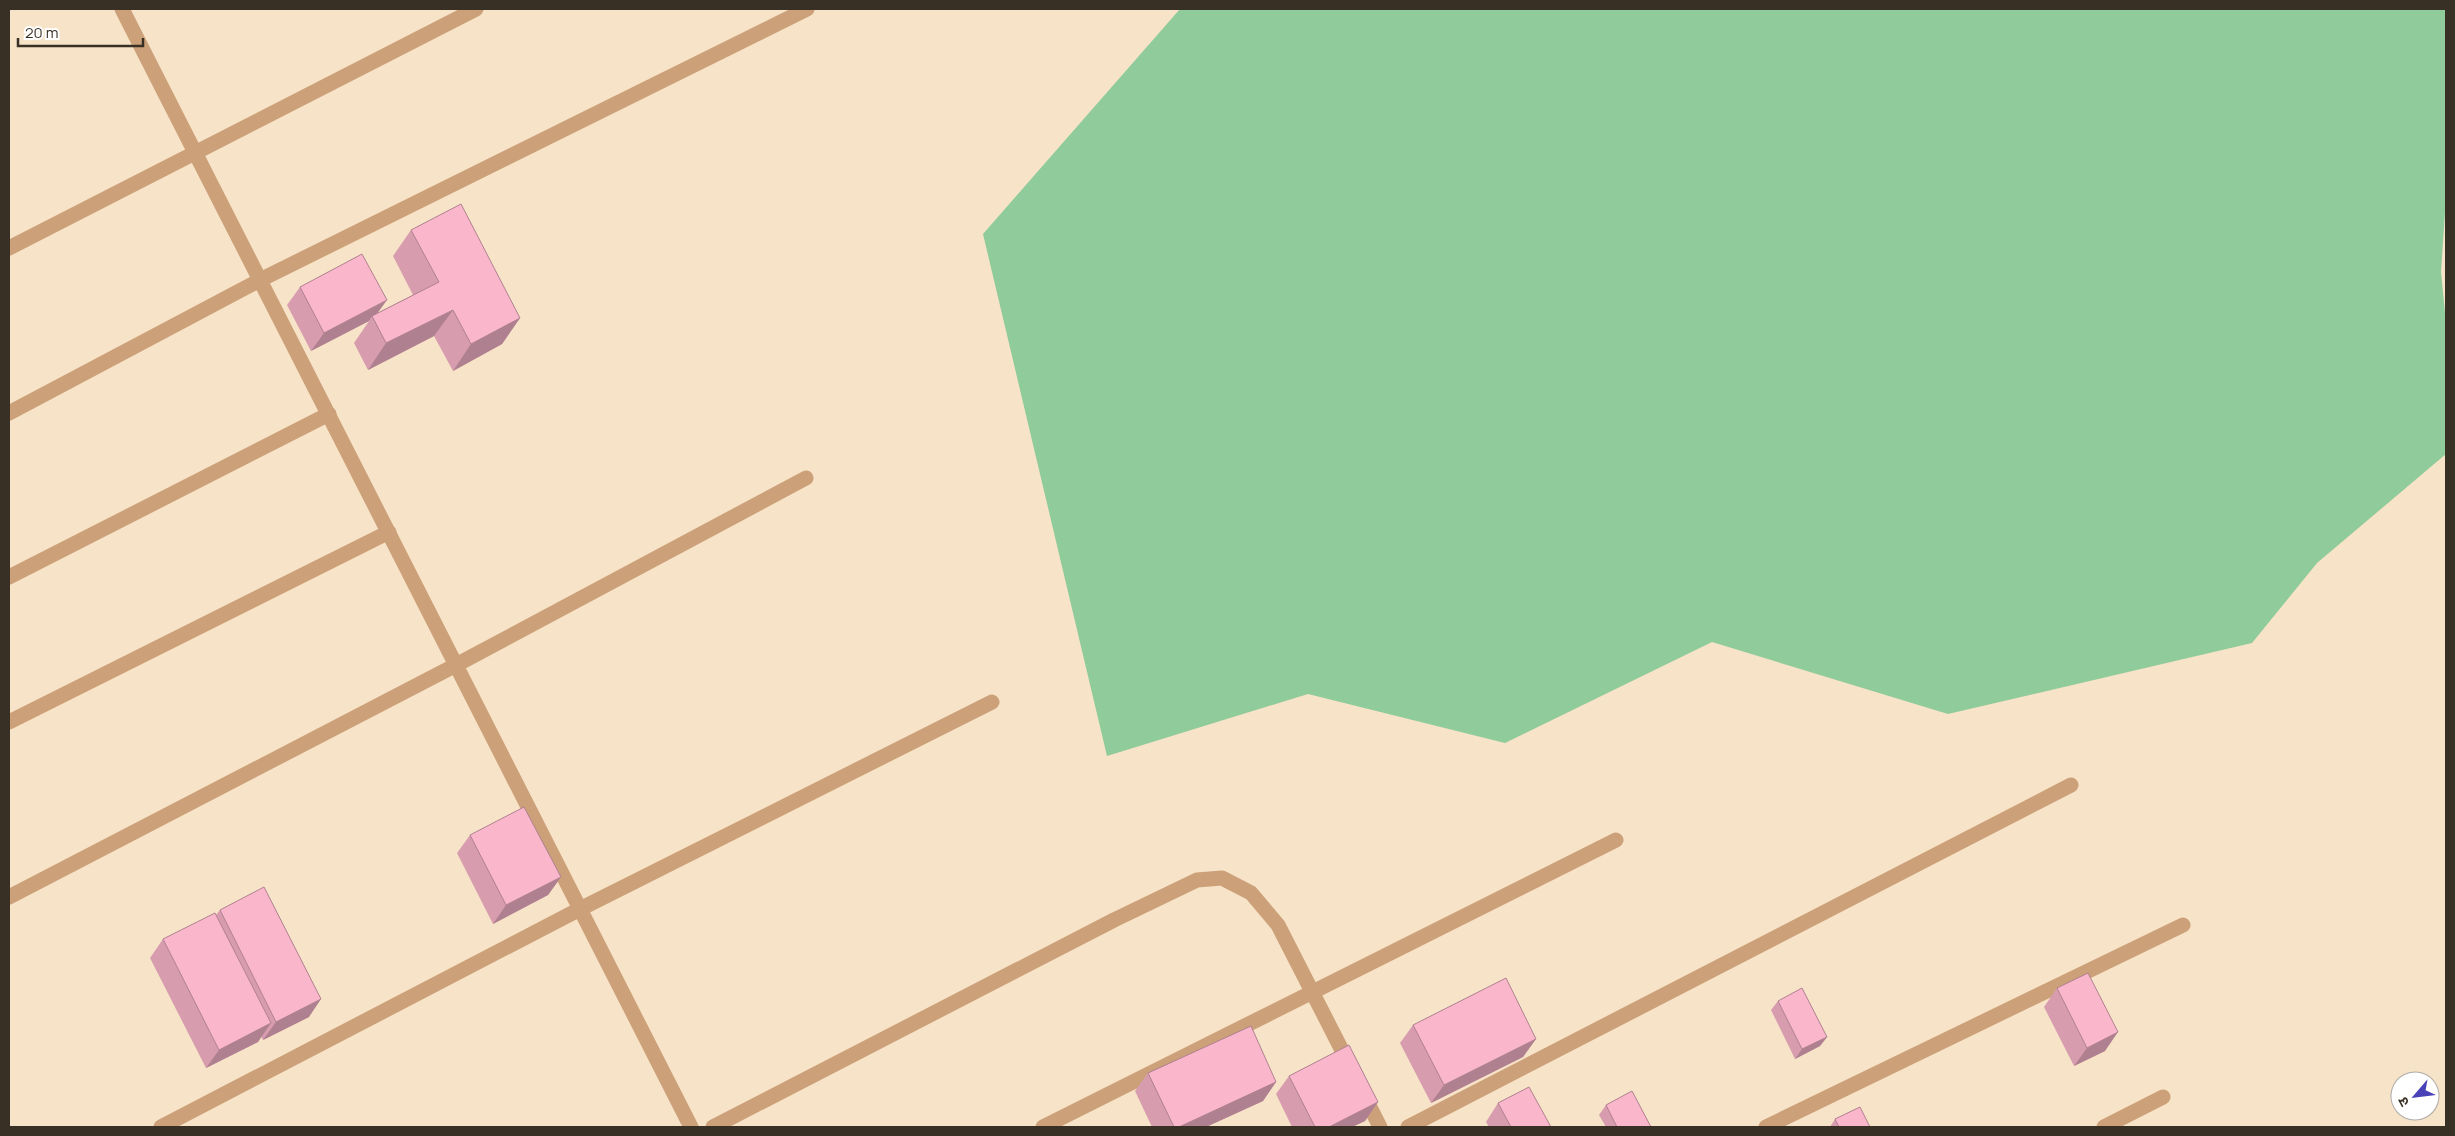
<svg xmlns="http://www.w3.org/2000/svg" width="2455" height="1136" viewBox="0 0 2455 1136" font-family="Manrope,'Noto Sans Devanagari',sans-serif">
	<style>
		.green { fill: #90cb9b }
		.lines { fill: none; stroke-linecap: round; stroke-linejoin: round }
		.minor { stroke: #cca17a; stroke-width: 15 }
		.wall { fill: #d79daf }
		.shaded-wall { fill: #af808f }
		.building { fill: #fab7cc; stroke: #af808f }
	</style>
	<rect width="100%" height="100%" fill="#f7e3c7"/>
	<path class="green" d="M 1180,9 L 2446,9 L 2446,198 L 2441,272 L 2446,323 L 2446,454 L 2317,563 L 2252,643 L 1948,714 L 1712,642 L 1505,743 L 1308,694 L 1107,756 L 983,234 Z"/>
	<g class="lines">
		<g class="minor">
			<path d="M 122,9 L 691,1127"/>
			<path d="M 9,248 L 476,9"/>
			<path d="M 9,413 L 260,280 L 807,9"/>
			<path d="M 9,577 L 329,414"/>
			<path d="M 9,722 L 389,532"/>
			<path d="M 9,897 L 456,665 L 806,478"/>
			<path d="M 1363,1093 L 1380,1127"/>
			<path d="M 161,1127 L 580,909 L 992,702"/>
			<path d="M 713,1127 L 1114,920 L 1197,880 L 1222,878 L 1251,893 L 1278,925 L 1350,1066"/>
			<path d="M 1043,1127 L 1616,840"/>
			<path d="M 1408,1127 L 2071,785"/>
			<path d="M 1766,1127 L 2183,925"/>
			<path d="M 2104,1127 L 2163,1097"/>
		</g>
	</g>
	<g class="wall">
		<path d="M 411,230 L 520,318 L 502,344 L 453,371 L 434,336 L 368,370 L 354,343 L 369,321 L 311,351 L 287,305 L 300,287 L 376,314 L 413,295 L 393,256 Z"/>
		<path d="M 470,835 L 561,877 L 548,895 L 493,924 L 457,853 Z"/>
		<path d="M 220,910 L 309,1017 L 263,1040 L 261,1036 L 258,1042 L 206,1068 L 150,958 L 163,939 L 216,915 Z"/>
		<path d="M 2057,988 L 2105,1051 L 2074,1066 L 2044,1007 Z"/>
		<path d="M 1778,1001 L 1827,1037 L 1820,1046 L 1795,1059 L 1771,1010 Z"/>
		<path d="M 1413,1025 L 1536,1039 L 1523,1057 L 1431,1103 L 1400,1043 Z"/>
		<path d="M 1148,1073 L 1276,1082 L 1263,1101 L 1206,1127 L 1152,1127 L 1135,1091 Z"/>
		<path d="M 1289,1076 L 1378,1102 L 1365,1121 L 1352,1127 L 1292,1127 L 1276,1094 Z"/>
		<path d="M 1498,1103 L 1551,1127 L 1489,1127 L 1486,1122 Z"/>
		<path d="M 1606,1105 L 1651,1127 L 1606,1127 L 1599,1115 Z"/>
		<path d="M 1835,1119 L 1870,1127 L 1830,1127 Z"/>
	</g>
	<g class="shaded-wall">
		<path d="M 387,300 L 374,318 L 372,316 L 369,321 L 311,351 L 324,333 Z"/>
		<path d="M 453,310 L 434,336 L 368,370 L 386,343 Z"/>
		<path d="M 520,318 L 502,344 L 453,371 L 471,344 Z"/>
		<path d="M 561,877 L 548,895 L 493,924 L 506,905 Z"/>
		<path d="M 321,999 L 309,1017 L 263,1040 L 276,1022 Z"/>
		<path d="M 271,1023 L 258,1042 L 206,1068 L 219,1050 Z"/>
		<path d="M 2118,1032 L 2105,1051 L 2074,1066 L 2087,1048 Z"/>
		<path d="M 1827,1037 L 1820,1046 L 1795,1059 L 1802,1049 Z"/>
		<path d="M 1536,1039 L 1523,1057 L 1431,1103 L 1444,1085 Z"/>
		<path d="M 1276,1082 L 1263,1101 L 1206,1127 L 1179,1127 Z"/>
		<path d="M 1378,1102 L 1365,1121 L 1352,1127 L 1329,1127 Z"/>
	</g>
	<g class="building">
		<path d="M 461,204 L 520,318 L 471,344 L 453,310 L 386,343 L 372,316 L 439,282 L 411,230 Z"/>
		<path d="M 362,254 L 387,300 L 324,333 L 300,287 Z"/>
		<path d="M 524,807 L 561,877 L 506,905 L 470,835 Z"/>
		<path d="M 264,887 L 321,999 L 276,1022 L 220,910 Z"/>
		<path d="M 215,913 L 271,1023 L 219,1050 L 163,939 Z"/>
		<path d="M 2088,973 L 2118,1032 L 2087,1048 L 2057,988 Z"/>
		<path d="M 1506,978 L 1536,1039 L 1444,1085 L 1413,1025 Z"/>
		<path d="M 1802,988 L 1827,1037 L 1802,1049 L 1778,1001 Z"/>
		<path d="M 1251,1026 L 1276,1082 L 1179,1127 L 1174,1127 L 1148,1073 Z"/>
		<path d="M 1349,1045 L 1378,1102 L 1329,1127 L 1315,1127 L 1289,1076 Z"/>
		<path d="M 1529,1087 L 1551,1127 L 1511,1127 L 1498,1103 Z"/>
		<path d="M 1632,1091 L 1651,1127 L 1617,1127 L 1606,1105 Z"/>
		<path d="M 1860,1107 L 1870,1127 L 1839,1127 L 1835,1119 Z"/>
	</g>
	<rect width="2455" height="1136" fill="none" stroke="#383025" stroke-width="20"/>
	<g transform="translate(2415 1096) rotate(242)"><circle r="24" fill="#ffffff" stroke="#afaca8"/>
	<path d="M0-4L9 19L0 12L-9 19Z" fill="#4941b8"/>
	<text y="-8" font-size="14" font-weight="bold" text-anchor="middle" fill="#383025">उ</text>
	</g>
	<path d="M18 38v8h125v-8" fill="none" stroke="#383025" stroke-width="2.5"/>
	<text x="25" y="38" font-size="15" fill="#383025" stroke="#ffffff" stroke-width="4" paint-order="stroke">20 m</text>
</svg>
